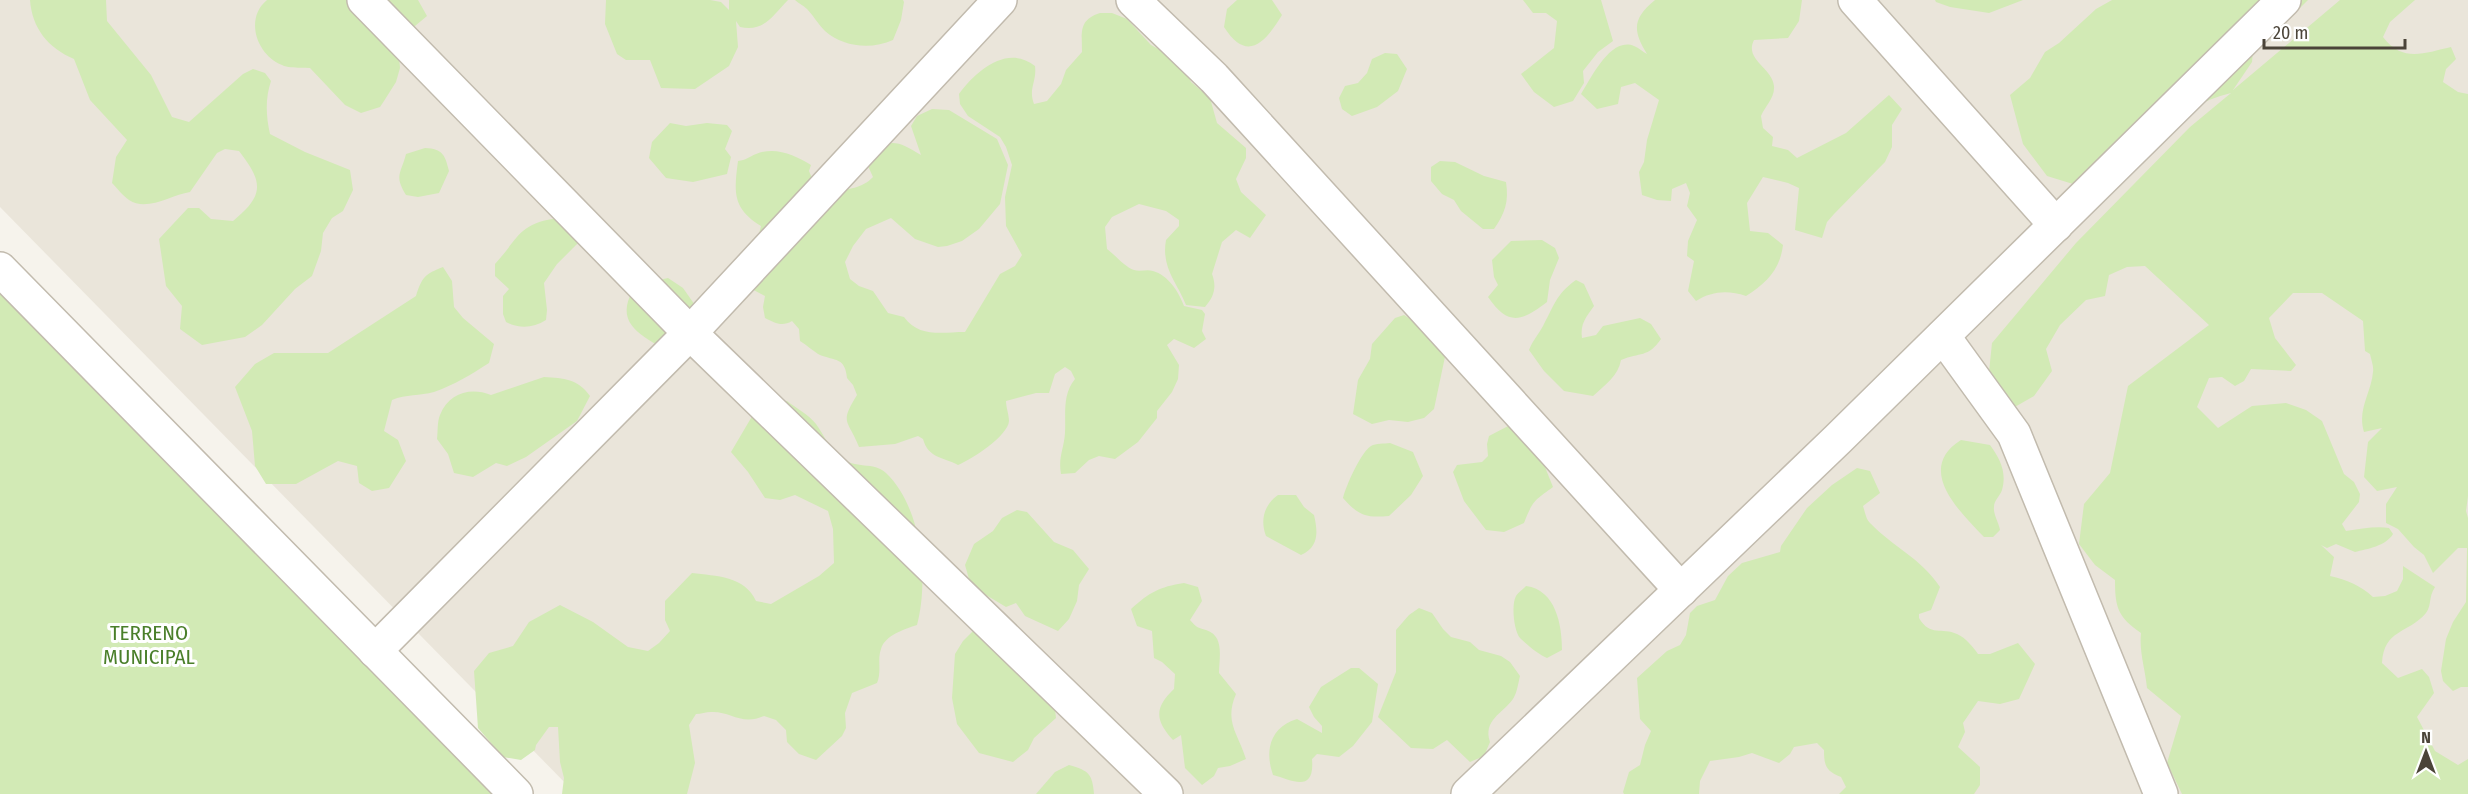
<svg xmlns="http://www.w3.org/2000/svg" width="2468" height="794" viewBox="0 0 2468 794" font-family="'Fira Sans Condensed',sans-serif">
	<style>
		.residential { fill: #eae5da }
		.green { fill: #d2eab5 }
		.lines { fill: none; stroke-linecap: round; stroke-linejoin: round }
		.street-casing { stroke: #c2bbae; stroke-width: 36 }
		.street { stroke: #fff; stroke-width: 33 }
		.labels { text-anchor: middle; dominant-baseline: central; stroke-width: 6; stroke-linejoin: round; paint-order: stroke }
		.park-label { font-size: 21px; fill: #4a7f2a; stroke: #fff }
	</style>
	<rect width="100%" height="100%" fill="#f6f3ec"/>
	<path class="residential" d="M 0,0 L 2468,0 L 2468,794 L 576,794 L 0,207 Z"/>
	<g class="green">
		<path d="M 30,0 L 106,0 L 107,21 L 151,75 L 172,117 L 189,122 L 243,74 L 253,69 L 265,73 L 271,81 C 265,99 266,116 270,134 L 305,152 L 350,170 L 353,190 L 343,211 L 332,218 L 323,233 L 321,251 L 312,276 L 295,289 L 262,325 L 245,337 L 202,345 L 180,329 L 182,306 L 166,286 L 159,239 L 188,208 L 199,208 L 211,219 L 233,221 C 265,195 263,182 239,151 L 225,149 L 217,153 L 190,192 C 171,195 147,212 129,200 C 123,196 117,188 112,183 L 116,157 L 127,140 L 90,100 L 74,59 C 48,48 32,28 30,0 Z"/>
		<path d="M 267,0 L 418,0 L 427,16 L 409,31 L 398,45 L 400,68 L 396,82 L 384,101 L 380,107 L 361,113 L 345,105 L 310,68 C 301,67 290,69 282,65 C 257,55 244,19 267,0 Z"/>
		<path d="M 606,0 L 710,0 L 721,2 L 729,10 L 729,0 L 788,0 C 772,16 765,32 740,27 L 736,21 L 738,47 L 729,66 L 695,89 L 661,88 L 650,60 L 626,60 L 617,54 L 605,24 Z"/>
		<path d="M 795,0 L 903,0 L 904,2 L 901,20 L 893,40 C 871,50 843,47 825,31 C 818,24 813,15 807,9 C 803,5 799,4 795,0 Z"/>
		<path d="M 1237,0 L 1272,0 L 1282,15 C 1265,43 1247,63 1224,27 L 1227,9 Z"/>
		<path d="M 1523,0 L 1601,0 L 1613,41 L 1598,52 L 1583,71 L 1584,83 L 1573,101 L 1554,107 L 1534,92 L 1521,74 L 1554,48 L 1557,21 L 1546,13 L 1533,13 Z"/>
		<path d="M 1655,0 L 1802,0 L 1799,21 L 1788,38 L 1754,40 C 1744,60 1772,67 1774,86 C 1775,98 1765,106 1761,116 L 1763,128 L 1773,137 L 1772,146 L 1788,150 L 1797,158 L 1846,133 L 1889,95 L 1902,109 L 1892,125 L 1892,147 L 1885,162 L 1834,214 L 1827,222 L 1822,238 L 1795,230 L 1799,188 L 1788,183 L 1763,177 L 1747,203 L 1750,231 L 1768,233 L 1783,245 C 1780,270 1766,283 1746,296 C 1728,290 1712,291 1696,301 L 1688,291 L 1694,261 L 1687,256 L 1688,241 L 1697,220 L 1687,206 L 1690,193 L 1686,183 L 1672,189 L 1671,201 L 1657,200 L 1642,195 L 1639,172 L 1644,162 L 1647,140 L 1659,100 L 1635,83 L 1621,87 L 1618,104 L 1597,109 L 1581,94 C 1591,78 1611,36 1634,46 C 1639,48 1643,52 1647,54 C 1632,30 1633,18 1655,0 Z"/>
		<path d="M 1935,0 L 2023,0 L 1989,13 L 1950,7 L 1936,2 Z"/>
		<path d="M 2112,0 L 2308,0 L 2283,25 L 2257,8 L 2252,62 L 2233,90 L 2340,0 L 2415,0 L 2390,22 L 2383,37 C 2403,63 2424,53 2451,47 L 2456,59 L 2446,69 L 2443,82 L 2458,92 L 2468,94 L 2468,496 L 2466,511 L 2468,518 L 2468,687 L 2461,687 L 2453,691 L 2443,681 L 2441,671 L 2446,639 L 2453,622 L 2466,602 L 2467,548 L 2458,548 L 2433,573 L 2424,555 L 2414,547 L 2398,529 L 2386,523 L 2386,504 L 2397,487 L 2377,491 L 2364,477 L 2368,442 L 2382,428 L 2364,432 C 2357,409 2371,394 2373,372 C 2374,367 2371,359 2370,354 L 2365,351 L 2363,321 L 2322,293 L 2293,293 L 2269,318 L 2275,338 L 2296,365 L 2291,371 L 2251,369 L 2244,381 L 2235,386 L 2222,377 L 2209,378 L 2197,407 L 2218,428 L 2252,406 L 2286,403 L 2306,410 L 2322,421 L 2344,474 L 2354,482 L 2360,494 L 2359,502 L 2342,524 L 2346,531 C 2360,529 2376,526 2389,528 L 2393,534 C 2386,546 2367,549 2355,552 L 2336,544 L 2327,548 L 2321,545 L 2334,557 L 2330,576 C 2347,580 2360,585 2373,597 L 2385,596 L 2397,591 L 2403,579 L 2403,566 L 2435,587 C 2428,598 2432,605 2426,613 C 2408,634 2384,629 2382,663 L 2398,678 L 2422,669 L 2429,677 L 2434,693 L 2417,717 L 2435,751 L 2458,765 L 2468,759 L 2468,794 L 2182,794 L 2167,763 L 2181,716 L 2147,688 C 2145,668 2139,652 2141,633 C 2118,617 2115,608 2115,580 L 2095,565 L 2079,544 L 2084,504 L 2110,473 L 2128,386 L 2209,325 L 2145,266 L 2127,267 L 2109,275 L 2105,296 L 2086,300 L 2060,325 L 2046,349 L 2052,371 L 2034,396 L 2013,408 L 1989,372 L 1992,343 L 2076,243 L 2190,127 L 2231,93 C 2173,106 2128,160 2073,184 L 2047,176 L 2023,144 L 2010,95 L 2030,78 L 2045,52 L 2059,43 L 2096,9 Z"/>
		<path d="M 1100,13 L 1112,13 L 1127,19 L 1151,45 L 1173,57 L 1185,69 L 1191,82 L 1210,98 L 1217,123 L 1246,148 L 1246,158 L 1236,179 L 1241,192 L 1266,215 L 1250,238 L 1236,230 L 1222,242 L 1212,274 C 1217,287 1214,297 1205,307 L 1186,305 C 1177,282 1161,268 1166,240 L 1179,226 L 1179,220 L 1166,211 L 1139,204 L 1112,217 L 1105,227 L 1107,249 C 1115,255 1125,267 1134,270 C 1140,272 1147,269 1153,271 C 1168,275 1179,292 1184,306 L 1202,310 L 1205,314 L 1202,331 L 1206,339 L 1194,348 L 1174,339 L 1167,345 L 1179,365 L 1178,379 L 1172,392 L 1157,411 L 1157,418 L 1138,442 L 1115,459 L 1099,456 L 1089,460 L 1075,473 L 1061,474 C 1058,457 1064,449 1065,433 C 1066,414 1062,395 1075,379 L 1071,371 L 1065,367 L 1055,374 L 1049,393 L 1036,393 L 1006,401 C 1006,407 1009,415 1009,421 C 1008,436 972,459 958,465 C 943,457 928,458 923,439 L 918,436 L 895,444 L 859,447 C 848,419 839,424 857,395 L 853,385 L 847,378 C 845,357 835,361 820,355 C 814,352 807,345 800,341 L 799,329 L 792,321 C 782,327 775,323 765,318 L 763,307 L 765,296 L 746,286 L 761,226 C 732,208 734,192 738,161 C 746,160 749,157 756,154 C 775,146 795,155 811,165 L 809,171 L 814,183 L 833,193 C 848,188 862,189 873,177 L 868,166 L 867,155 C 890,137 898,141 921,155 L 911,126 L 917,116 L 932,109 L 949,110 L 997,139 L 1008,165 L 1000,204 L 979,229 L 962,241 L 947,246 L 938,247 L 915,239 L 891,218 L 866,229 L 853,246 L 845,262 L 850,279 L 859,286 L 873,291 L 888,313 L 904,317 C 919,338 942,332 965,332 L 1000,274 L 1015,266 L 1022,255 L 1006,226 L 1005,197 L 1012,165 L 1006,147 L 1000,137 L 968,116 L 960,104 L 959,94 C 976,71 1007,44 1035,66 C 1037,82 1028,88 1034,104 L 1047,101 L 1061,84 L 1066,70 L 1082,52 C 1082,33 1078,20 1100,13 Z"/>
		<path d="M 1385,53 L 1397,54 L 1407,69 L 1398,91 L 1377,107 L 1352,116 L 1342,109 L 1339,98 L 1345,86 L 1358,83 L 1367,73 L 1372,59 Z"/>
		<path d="M 670,123 L 686,126 L 707,123 L 727,125 L 732,131 L 725,149 L 731,157 L 727,174 L 693,182 L 666,178 L 649,158 L 652,142 Z"/>
		<path d="M 425,148 C 443,149 445,155 449,171 L 439,193 L 418,197 L 406,195 C 394,175 401,174 406,154 Z"/>
		<path d="M 1440,161 L 1455,162 L 1484,176 L 1506,182 C 1509,202 1505,213 1494,229 L 1483,229 L 1461,211 L 1454,200 L 1442,194 L 1431,181 L 1431,167 Z"/>
		<path d="M 559,218 L 580,241 L 557,264 L 544,283 L 547,310 L 546,320 C 533,328 520,329 506,322 L 503,314 L 503,296 L 509,289 L 495,276 L 495,264 C 519,238 518,223 559,218 Z"/>
		<path d="M 1542,240 L 1555,248 L 1559,258 L 1550,280 L 1547,302 C 1521,322 1508,326 1488,297 L 1498,285 L 1494,277 L 1492,260 L 1511,241 Z"/>
		<path d="M 443,267 L 452,281 L 454,307 L 463,318 L 494,344 L 489,363 C 472,374 454,385 434,392 C 420,396 406,394 392,400 L 384,431 L 398,440 L 406,461 L 389,488 L 372,491 L 359,483 L 357,466 L 338,461 L 296,484 L 266,484 L 255,466 L 252,431 L 235,387 L 255,364 L 274,353 L 328,353 L 416,296 C 422,277 425,274 443,267 Z"/>
		<path d="M 668,278 L 683,288 L 697,308 L 659,346 C 630,330 616,316 636,285 Z"/>
		<path d="M 1576,280 L 1584,284 L 1594,306 C 1586,317 1580,324 1582,338 L 1596,335 L 1603,326 L 1640,318 L 1651,324 L 1661,339 C 1648,358 1640,352 1621,360 C 1618,376 1606,384 1593,396 L 1564,391 L 1544,371 L 1529,350 C 1533,340 1538,335 1543,326 C 1554,306 1556,294 1576,280 Z"/>
		<path d="M 0,286 L 509,794 L 0,794 Z"/>
		<path d="M 1404,315 L 1427,330 L 1446,352 L 1434,409 L 1424,418 L 1408,422 L 1389,420 L 1372,424 L 1353,414 L 1358,380 L 1370,359 L 1372,344 L 1395,318 Z"/>
		<path d="M 544,377 C 564,378 578,379 590,396 L 577,421 L 526,457 L 507,466 L 496,463 L 473,477 L 454,473 L 448,454 L 437,439 C 438,432 437,422 440,415 C 449,393 470,387 491,395 Z"/>
		<path d="M 787,401 C 796,408 809,415 816,424 C 824,435 829,448 840,457 C 855,470 874,461 886,473 C 922,507 929,580 917,625 C 905,629 885,635 881,649 C 877,660 882,671 877,683 L 852,693 L 845,713 L 846,728 L 842,736 L 816,760 L 799,754 L 787,742 L 786,730 L 776,720 L 764,716 C 741,726 731,711 711,712 C 706,712 701,714 696,714 L 689,725 L 695,763 L 687,794 L 562,794 L 564,778 L 560,762 L 558,727 L 549,727 L 536,745 L 535,750 L 521,760 L 503,757 L 478,728 L 474,671 L 489,653 L 513,646 L 529,622 L 560,605 L 593,622 L 628,647 L 648,651 L 659,643 L 670,631 L 665,620 L 665,601 L 692,573 C 716,576 745,576 756,601 L 771,604 L 819,576 L 834,563 L 833,529 L 828,511 L 795,495 L 780,500 L 765,498 L 748,472 L 731,452 L 754,413 Z"/>
		<path d="M 1512,424 L 1545,459 L 1545,467 L 1553,487 C 1534,501 1533,500 1524,523 L 1504,532 L 1486,530 L 1464,501 L 1453,472 L 1457,465 L 1482,462 L 1488,456 L 1487,444 L 1489,436 Z"/>
		<path d="M 1961,440 L 1990,445 C 2000,459 2007,472 2002,490 C 2000,496 1994,500 1994,507 C 1993,514 1999,523 2000,530 L 1993,537 L 1984,537 C 1959,511 1915,469 1961,440 Z"/>
		<path d="M 1390,443 L 1413,452 L 1423,476 L 1411,495 L 1389,516 C 1366,518 1359,516 1343,498 C 1346,486 1361,452 1371,446 C 1376,443 1384,444 1390,443 Z"/>
		<path d="M 1857,468 L 1870,471 L 1880,493 L 1863,506 C 1865,512 1866,519 1870,523 C 1893,547 1921,558 1940,587 L 1931,610 L 1919,614 L 1919,618 C 1930,637 1942,627 1957,634 C 1966,638 1973,647 1978,654 L 1990,654 L 2018,643 L 2035,664 L 2019,699 L 2000,704 L 1978,701 L 1963,723 L 1965,732 L 1958,747 L 1980,767 L 1980,785 L 1974,794 L 1839,794 L 1846,787 L 1841,777 C 1826,771 1824,766 1824,750 L 1817,743 L 1794,747 L 1790,754 L 1779,763 L 1752,753 L 1739,757 L 1710,761 L 1700,781 L 1699,794 L 1624,794 L 1623,792 L 1629,772 L 1640,765 L 1645,745 L 1651,731 L 1640,719 L 1637,678 L 1667,651 L 1680,645 L 1686,635 L 1690,613 L 1697,606 L 1715,600 L 1728,576 L 1742,563 L 1780,552 L 1781,546 L 1807,508 L 1832,485 Z"/>
		<path d="M 1278,495 L 1296,495 L 1304,507 L 1314,515 C 1318,532 1319,547 1301,555 L 1266,536 C 1260,520 1264,505 1278,495 Z"/>
		<path d="M 1017,510 L 1027,512 L 1054,542 L 1073,550 L 1089,569 L 1079,585 L 1077,601 L 1069,619 L 1058,631 L 1025,616 L 1016,603 L 1006,607 L 971,586 L 965,565 L 974,544 L 993,531 L 1002,518 Z"/>
		<path d="M 1184,583 L 1198,587 L 1202,601 L 1190,620 C 1196,627 1198,628 1206,630 C 1225,636 1219,658 1219,673 L 1236,694 C 1224,722 1238,733 1246,759 L 1230,766 L 1218,768 L 1214,776 L 1202,785 L 1185,768 L 1181,735 L 1173,740 C 1155,720 1154,708 1174,689 L 1175,674 L 1162,662 L 1154,658 L 1152,631 L 1137,626 L 1131,609 C 1150,592 1159,587 1184,583 Z"/>
		<path d="M 1526,586 C 1556,590 1562,625 1562,650 L 1547,658 C 1539,655 1526,644 1520,638 C 1514,631 1511,605 1516,596 C 1518,593 1523,589 1526,586 Z"/>
		<path d="M 1419,608 L 1432,613 L 1443,629 L 1451,637 L 1470,642 L 1479,650 L 1501,656 L 1510,662 L 1520,676 C 1518,684 1517,693 1513,699 C 1502,714 1483,720 1490,742 L 1484,756 L 1470,762 L 1447,740 L 1433,749 L 1411,748 L 1378,717 L 1396,672 L 1396,630 L 1409,615 Z"/>
		<path d="M 977,627 L 1054,701 L 1056,718 L 1034,738 L 1028,750 L 1013,762 L 979,753 L 957,724 L 952,698 L 955,654 L 963,641 Z"/>
		<path d="M 1351,668 L 1359,668 L 1378,684 L 1372,722 L 1353,746 L 1339,757 L 1317,754 L 1312,759 C 1315,794 1292,780 1273,775 C 1264,749 1271,727 1297,719 L 1322,733 L 1322,726 L 1314,717 L 1309,707 L 1321,687 Z"/>
		<path d="M 1069,765 C 1089,771 1092,773 1094,794 L 1036,794 L 1055,772 Z"/>
	</g>
	<g class="lines">
		<g class="street-casing">
			<g id="street">
				<path d="M 364,0 L 690,333 L 1166,794"/>
				<path d="M 1133,0 L 1214,78 L 1681,590"/>
				<path d="M 1855,0 L 2056,225"/>
				<path d="M 0,269 L 516,794"/>
				<path d="M 1943,336 L 2014,434 L 2161,794"/>
				<path d="M 375,651 L 690,333 L 1000,0"/>
				<path d="M 1468,794 L 1838,439 L 2284,0"/>
			</g>
		</g>
		<use href="#street" class="street"/>
	</g>
	<g class="labels">
		<g class="park-label">
			<text x="149" y="633">TERRENO<tspan x="149" dy="24">MUNICIPAL</tspan></text>
		</g>
	</g>
	<g transform="translate(2426 752)" stroke="#ffffff" stroke-width="4.5" paint-order="stroke">
	<path d="M0-4.5L10 22L0 15L-10 22Z" fill="#4b4439"/>
	<text y="-9" font-size="16" font-weight="bold" text-anchor="middle" fill="#4b4439">N</text>
	</g>
	<path d="M2264 39v9h141v-9" fill="none" stroke="#4b4439" stroke-width="3"/>
	<text x="2273" y="39" font-size="18" fill="#4b4439" stroke="#ffffff" stroke-width="4.5" paint-order="stroke">20 m</text>
</svg>
